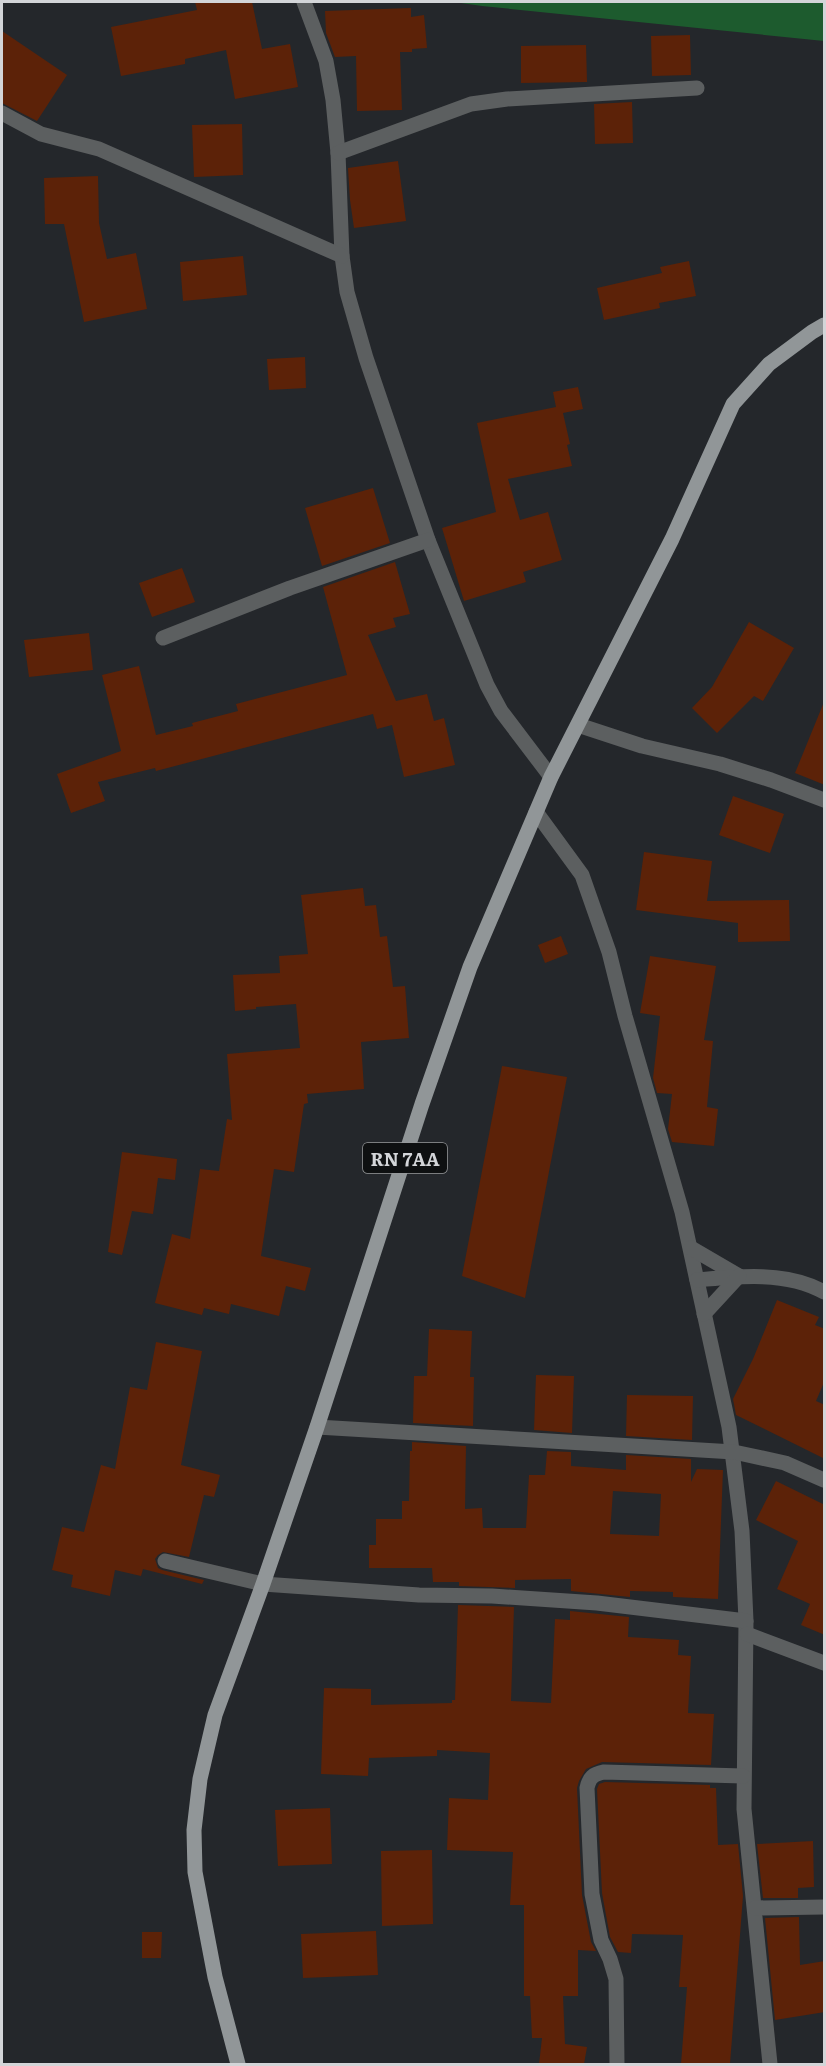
<svg xmlns="http://www.w3.org/2000/svg" width="826" height="2066" viewBox="0 0 826 2066" font-family="Literata,serif">
	<style>
		.green { fill: #1d5b2e }
		.building { fill: #5c2208; fill-rule: evenodd }
		.lines { fill: none; stroke-linecap: round; stroke-linejoin: round }
		.minor { stroke: #5c5f60; stroke-width: 15 }
		.primary { stroke: #919698; stroke-width: 15 }
		.labels { text-anchor: middle; dominant-baseline: central; stroke-width: 4.5; stroke-linejoin: round; paint-order: stroke }
		.shield { fill: #0e1011; stroke: #989a9c; stroke-width: 1.5 }
		.shield-label { font-size: 18px; font-weight: bold; fill: #d3d5d8 }
	</style>
	<rect width="100%" height="100%" fill="#24272b"/>
	<path class="green" d="M 454,2 L 824,2 L 824,41 L 482,6 Z"/>
	<g class="building">
		<path d="M 195,2 L 252,2 L 262,49 L 290,44 L 298,87 L 235,99 L 226,50 L 185,59 L 185,64 L 121,76 L 111,27 L 197,10 Z"/>
		<path d="M 411,8 L 411,17 L 424,15 L 427,48 L 412,49 L 412,52 L 400,52 L 402,110 L 357,111 L 356,56 L 335,57 L 326,33 L 325,11 Z"/>
		<path d="M 2,31 L 67,75 L 37,121 L 2,103 Z"/>
		<path d="M 690,35 L 691,75 L 652,76 L 651,36 Z"/>
		<path d="M 586,45 L 587,82 L 521,83 L 521,46 Z"/>
		<path d="M 632,102 L 633,143 L 595,144 L 594,104 Z"/>
		<path d="M 242,124 L 243,175 L 194,177 L 192,125 Z"/>
		<path d="M 398,161 L 406,221 L 354,228 L 350,200 L 348,168 Z"/>
		<path d="M 98,176 L 99,223 L 107,259 L 136,253 L 147,309 L 84,322 L 64,224 L 45,224 L 44,178 Z"/>
		<path d="M 243,256 L 247,295 L 183,301 L 180,262 Z"/>
		<path d="M 689,261 L 696,296 L 659,303 L 660,308 L 604,320 L 597,288 L 662,273 L 660,267 Z"/>
		<path d="M 305,357 L 306,388 L 269,390 L 267,359 Z"/>
		<path d="M 578,387 L 583,409 L 563,413 L 570,444 L 567,445 L 572,466 L 508,479 L 520,520 L 548,512 L 562,560 L 523,572 L 526,582 L 464,601 L 442,528 L 496,512 L 477,423 L 556,407 L 553,392 Z"/>
		<path d="M 373,488 L 390,543 L 322,566 L 305,508 Z"/>
		<path d="M 395,562 L 410,614 L 393,618 L 396,627 L 368,635 L 396,701 L 427,694 L 434,721 L 444,718 L 455,765 L 404,777 L 392,725 L 377,729 L 373,714 L 156,771 L 155,768 L 98,782 L 105,801 L 71,813 L 57,774 L 121,751 L 102,675 L 139,666 L 156,735 L 193,726 L 192,723 L 238,711 L 236,704 L 347,675 L 323,587 Z"/>
		<path d="M 182,568 L 195,602 L 152,617 L 139,583 Z"/>
		<path d="M 749,622 L 794,648 L 763,701 L 754,696 L 717,733 L 692,708 L 712,687 Z"/>
		<path d="M 89,633 L 93,670 L 29,677 L 24,640 Z"/>
		<path d="M 824,702 L 825,702 L 825,785 L 795,773 Z"/>
		<path d="M 733,796 L 784,814 L 770,853 L 719,835 Z"/>
		<path d="M 644,852 L 712,861 L 707,901 L 789,900 L 790,941 L 738,942 L 738,923 L 636,910 Z"/>
		<path d="M 363,888 L 365,906 L 376,905 L 380,937 L 387,936 L 393,987 L 405,986 L 409,1038 L 361,1042 L 364,1089 L 307,1094 L 308,1103 L 304,1104 L 294,1172 L 274,1169 L 261,1256 L 311,1268 L 305,1291 L 286,1286 L 279,1316 L 231,1304 L 229,1314 L 204,1308 L 202,1315 L 155,1303 L 172,1234 L 190,1239 L 200,1169 L 219,1171 L 227,1119 L 232,1120 L 227,1054 L 300,1048 L 296,1004 L 256,1007 L 256,1009 L 235,1011 L 233,975 L 280,973 L 279,956 L 308,954 L 301,895 Z"/>
		<path d="M 561,936 L 568,954 L 545,963 L 538,945 Z"/>
		<path d="M 650,956 L 716,966 L 704,1040 L 713,1041 L 707,1107 L 718,1109 L 714,1146 L 672,1142 L 668,1129 L 672,1094 L 657,1093 L 653,1078 L 660,1016 L 640,1013 Z"/>
		<path d="M 502,1066 L 567,1077 L 525,1298 L 462,1276 Z"/>
		<path d="M 122,1152 L 177,1159 L 175,1180 L 158,1178 L 153,1214 L 132,1211 L 122,1255 L 108,1252 Z"/>
		<path d="M 777,1300 L 819,1317 L 815,1325 L 825,1329 L 825,1380 L 816,1401 L 825,1405 L 825,1459 L 736,1415 L 733,1399 L 753,1359 Z"/>
		<path d="M 429,1329 L 472,1331 L 470,1377 L 474,1377 L 473,1426 L 413,1423 L 414,1376 L 427,1376 Z"/>
		<path d="M 156,1342 L 202,1351 L 181,1465 L 220,1475 L 214,1497 L 204,1495 L 189,1557 L 163,1552 L 158,1555 L 155,1559 L 158,1568 L 162,1570 L 204,1580 L 202,1584 L 143,1569 L 141,1576 L 115,1570 L 110,1596 L 71,1587 L 73,1575 L 52,1570 L 62,1527 L 84,1532 L 101,1465 L 115,1469 L 130,1387 L 147,1390 Z"/>
		<path d="M 536,1375 L 574,1376 L 572,1433 L 534,1430 Z"/>
		<path d="M 627,1395 L 693,1396 L 692,1440 L 626,1436 Z"/>
		<path d="M 412,1442 L 466,1446 L 465,1509 L 482,1508 L 483,1528 L 526,1528 L 529,1475 L 545,1475 L 547,1451 L 571,1452 L 571,1466 L 626,1470 L 626,1455 L 691,1459 L 691,1482 L 697,1469 L 723,1470 L 718,1599 L 673,1597 L 673,1592 L 630,1591 L 630,1597 L 571,1591 L 571,1579 L 515,1580 L 515,1588 L 459,1586 L 459,1582 L 433,1582 L 432,1568 L 369,1568 L 369,1545 L 376,1545 L 376,1519 L 402,1519 L 402,1501 L 409,1501 L 410,1451 L 412,1451 ZM 613,1491 L 661,1494 L 659,1536 L 610,1534 Z"/>
		<path d="M 776,1481 L 825,1505 L 825,1635 L 801,1625 L 810,1604 L 777,1589 L 798,1541 L 756,1520 Z"/>
		<path d="M 458,1605 L 514,1607 L 511,1701 L 551,1703 L 555,1619 L 570,1620 L 570,1611 L 629,1617 L 628,1637 L 679,1640 L 678,1655 L 691,1656 L 688,1713 L 714,1714 L 711,1765 L 602,1762 L 586,1769 L 579,1781 L 577,1788 L 582,1895 L 591,1942 L 596,1951 L 578,1950 L 578,1996 L 563,1996 L 565,2044 L 587,2047 L 584,2064 L 539,2064 L 542,2038 L 532,2038 L 530,1996 L 524,1996 L 524,1905 L 510,1905 L 513,1852 L 447,1850 L 449,1798 L 488,1800 L 490,1753 L 437,1750 L 437,1756 L 369,1758 L 368,1776 L 321,1774 L 324,1688 L 371,1689 L 371,1705 L 452,1703 L 452,1700 L 455,1700 Z"/>
		<path d="M 605,1782 L 710,1785 L 710,1788 L 716,1788 L 718,1845 L 738,1844 L 743,1896 L 730,2064 L 681,2064 L 687,1987 L 679,1987 L 683,1935 L 632,1934 L 631,1953 L 618,1952 L 610,1937 L 602,1893 L 597,1789 L 599,1784 Z"/>
		<path d="M 330,1808 L 332,1864 L 278,1866 L 275,1810 Z"/>
		<path d="M 813,1841 L 814,1887 L 798,1888 L 798,1898 L 763,1898 L 757,1844 Z"/>
		<path d="M 432,1850 L 433,1924 L 382,1926 L 381,1851 Z"/>
		<path d="M 799,1917 L 800,1965 L 825,1961 L 825,2012 L 775,2020 L 765,1918 Z"/>
		<path d="M 376,1931 L 378,1975 L 303,1978 L 301,1934 Z"/>
		<path d="M 142,1932 L 162,1932 L 161,1958 L 142,1958 Z"/>
	</g>
	<g class="lines">
		<g class="minor">
			<path d="M 304,2 L 326,61 L 333,100 L 338,153 L 342,256 L 347,292 L 366,358 L 428,540 L 487,685 L 501,711 L 551,777"/>
			<path d="M 2,113 L 41,134 L 99,149 L 342,256"/>
			<path d="M 338,153 L 471,104 L 507,99 L 697,88"/>
			<path d="M 163,638 L 290,588 L 428,540"/>
			<path d="M 578,725 L 642,746 L 720,764 L 771,780 L 824,800"/>
			<path d="M 536,812 L 582,875 L 609,952 L 625,1016 L 682,1212 L 729,1427 L 742,1531 L 746,1621 L 744,1809 L 770,2064"/>
			<path d="M 691,1248 L 739,1276"/>
			<path d="M 697,1280 C 738,1276 787,1271 824,1292"/>
			<path d="M 704,1314 L 739,1276"/>
			<path d="M 317,1427 L 734,1452 L 785,1463 L 824,1480"/>
			<path d="M 165,1561 L 263,1584 L 419,1595 L 492,1596 L 597,1603 L 746,1621"/>
			<path d="M 747,1634 L 824,1663"/>
			<path d="M 755,1908 L 824,1907"/>
			<path d="M 617,2064 L 616,1979 L 610,1959 L 601,1940 L 592,1894 L 587,1788 C 589,1778 593,1774 604,1772 L 743,1776"/>
		</g>
		<path class="primary" d="M 238,2064 L 215,1977 L 195,1872 L 194,1830 L 200,1779 L 215,1715 L 263,1584 L 317,1427 L 422,1104 L 470,967 L 551,777 L 672,539 L 733,404 L 769,364 L 812,332 L 824,325"/>
	</g>
	<g class="labels">
		<rect class="shield" x="363" y="1143" width="84" height="30" rx="4.5"/>
		<g class="shield-label">
			<text x="405" y="1158">RN 7AA</text>
		</g>
	</g>
	<rect width="826" height="2066" fill="none" stroke="#d3d5d8" stroke-width="6"/>
</svg>
